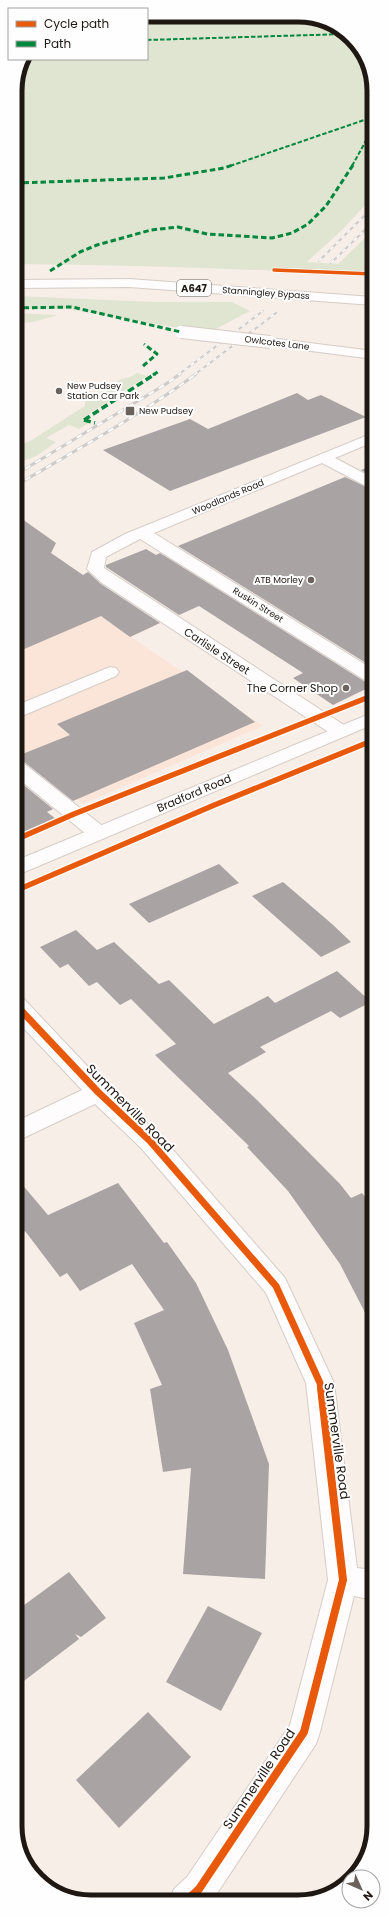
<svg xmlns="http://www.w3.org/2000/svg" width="389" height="1917" viewBox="0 0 389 1917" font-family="Poppins,sans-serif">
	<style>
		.built { fill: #fae5d8 }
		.green { fill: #dfe5d0 }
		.building { fill: #a9a3a4 }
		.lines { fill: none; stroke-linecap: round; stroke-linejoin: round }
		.minor-casing { stroke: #d5ccc6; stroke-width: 2 }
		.secondary-casing { stroke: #d5ccc6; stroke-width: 2 }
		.trunk-casing { stroke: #d5ccc6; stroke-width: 2 }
		.minor { fill: #fefcfc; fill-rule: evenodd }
		.secondary { fill: #fefcfc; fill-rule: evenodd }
		.trunk { fill: #fefcfc; fill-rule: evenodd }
		.rail-far1-casing { stroke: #ceccca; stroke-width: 2 }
		.rail-casing { stroke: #ceccca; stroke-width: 3 }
		.rail-far1 { stroke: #fefefe; stroke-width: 1.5; stroke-dasharray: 4; stroke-linecap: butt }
		.rail { stroke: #fefefe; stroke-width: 2; stroke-dasharray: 6; stroke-linecap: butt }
		.minor-bridge-casing { stroke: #d5ccc6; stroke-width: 14; stroke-linecap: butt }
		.minor-bridge { stroke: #fefcfc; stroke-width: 12 }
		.quiet-far2 { stroke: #00873e; stroke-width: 2; stroke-dasharray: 4.5 2; stroke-linecap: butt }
		.quiet-far1 { stroke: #00873e; stroke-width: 3; stroke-dasharray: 5.5 3; stroke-linecap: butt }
		.quiet { stroke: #00873e; stroke-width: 3.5; stroke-dasharray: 7 3.5; stroke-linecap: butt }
		.cycleway-far3-casing { stroke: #fefefe; stroke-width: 5 }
		.cycleway-far2-casing { stroke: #fefefe; stroke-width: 8 }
		.cycleway-far1-casing { stroke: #fefefe; stroke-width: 10 }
		.cycleway-casing { stroke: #fefefe; stroke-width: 11 }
		.cycleway-far3 { stroke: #e8590c; stroke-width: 3.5 }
		.cycleway-far2 { stroke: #e8590c; stroke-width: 5.5 }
		.cycleway-far1 { stroke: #e8590c; stroke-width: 7 }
		.cycleway { stroke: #e8590c; stroke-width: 8 }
		.poi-dot { fill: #6b625d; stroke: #fefefe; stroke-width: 1.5 }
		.labels { text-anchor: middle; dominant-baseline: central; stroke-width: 4; stroke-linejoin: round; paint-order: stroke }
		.far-street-label { font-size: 9px; fill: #1f1712; stroke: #fefefe }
		.far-poi-label { font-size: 9px; fill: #1f1712; stroke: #fefefe; text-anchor: start }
		.shield { fill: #fefefe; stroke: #625c59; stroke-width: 1 }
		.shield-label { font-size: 10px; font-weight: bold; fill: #1f1712 }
		.street-label { font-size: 11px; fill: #1f1712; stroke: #fefefe }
		.poi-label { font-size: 11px; fill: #1f1712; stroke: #fefefe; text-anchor: end }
		.near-street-label { font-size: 13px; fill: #1f1712; stroke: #fefefe }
		.rim { fill: none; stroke: #1f1712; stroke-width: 5 }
	</style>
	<rect width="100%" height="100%" fill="#f8eee8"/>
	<path class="built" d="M 15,514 L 56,543 L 51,553 L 156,625 L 131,637 L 263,726 L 83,804 L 15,749 Z"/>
	<g class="green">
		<path d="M 240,17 L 317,18 L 355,41 L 373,81 L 373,197 L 342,230 L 307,262 L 338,264 L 373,230 L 373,270 L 369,275 C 251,269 133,265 15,264 L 15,86 L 28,59 L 147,59 L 147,23 L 240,21 Z"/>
		<path d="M 15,296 L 155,302 L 232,302 L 250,311 L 208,333 L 68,309 L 15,309 Z"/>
		<path d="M 15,313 L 58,315 L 33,322 L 15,323 Z"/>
		<path d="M 137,373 L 147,376 L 81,419 L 89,423 L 79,429 L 69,425 L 46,438 L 56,442 C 44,450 30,464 15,460 L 15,446 L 30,441 L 85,406 L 85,402 L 121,379 L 130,377 Z"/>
	</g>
	<g class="building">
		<path d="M 297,393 L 308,400 L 321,395 L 366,417 L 170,491 L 103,450 L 190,419 L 208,429 Z"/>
		<path d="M 373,465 L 373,477 L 361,470 Z"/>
		<path d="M 345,477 L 373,490 L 374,668 L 178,546 Z"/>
		<path d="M 15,514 L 56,543 L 51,553 L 83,575 L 88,572 L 101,584 L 160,623 L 130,637 L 101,616 L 15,653 Z"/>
		<path d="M 146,549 L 156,555 L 160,553 L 367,683 L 374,685 L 333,705 L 293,678 L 303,673 L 199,606 L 179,615 L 106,567 L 106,565 Z"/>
		<path d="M 187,670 L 255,722 L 73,801 L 23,761 L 15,759 L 15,757 L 70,735 L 57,724 Z"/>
		<path d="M 15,778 L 53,809 L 47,812 L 56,819 L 15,839 Z"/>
		<path d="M 219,864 L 239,883 L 149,923 L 129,904 Z"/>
		<path d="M 283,882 L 332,924 L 351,942 L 321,957 L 252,896 Z"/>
		<path d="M 76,930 L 97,950 L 114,942 L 159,984 L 169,980 L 214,1024 L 268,996 L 275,1003 L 337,971 L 371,1002 L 340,1018 L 331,1011 L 260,1047 L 266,1052 L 228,1073 L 257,1100 L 340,1184 L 351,1198 L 362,1193 L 374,1208 L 374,1330 L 340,1264 L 288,1191 L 247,1147 L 249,1146 L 155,1055 L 176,1044 L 131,999 L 120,1005 L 97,982 L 89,986 L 68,964 L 60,968 L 40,947 Z"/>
		<path d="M 15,1176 L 48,1215 L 118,1183 L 164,1243 L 167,1242 L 196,1283 L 228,1350 L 269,1464 L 265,1579 L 183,1574 L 191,1468 L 163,1472 L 150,1389 L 162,1385 L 134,1323 L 164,1310 L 132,1264 L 80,1291 L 67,1273 L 60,1277 L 25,1231 L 15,1237 Z"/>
		<path d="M 69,1572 L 106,1618 L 81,1637 L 75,1634 L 79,1639 L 16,1687 L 16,1611 Z"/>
		<path d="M 208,1606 L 262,1633 L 221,1711 L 166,1682 Z"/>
		<path d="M 148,1712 L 191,1757 L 119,1828 L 76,1780 Z"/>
	</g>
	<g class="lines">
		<g class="minor-casing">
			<g id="minor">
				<path d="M 270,338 L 373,351 L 373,359 L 265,345 L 263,342 L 265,339 Z"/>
				<path d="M 373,433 L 373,442 L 335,458 L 373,478 L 373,489 L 368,487 L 322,463 L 154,533 L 374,670 L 374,683 L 368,682 L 140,539 L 106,557 L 104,568 L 347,727 L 349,731 L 347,735 L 340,737 L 333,735 L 102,583 L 87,569 L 92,552 L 125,534 Z"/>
				<path d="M 110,667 L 116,668 L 119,672 L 116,676 L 15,719 L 15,706 Z"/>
				<path d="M 15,760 L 22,762 L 105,828 L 108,833 L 105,838 L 98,839 L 91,838 L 15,776 Z"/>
				<path d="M 15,996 L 23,998 L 106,1086 L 159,1134 L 285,1278 L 334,1383 L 357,1568 L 374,1570 L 374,1600 L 354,1596 L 320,1732 L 316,1744 L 212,1901 L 169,1901 L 174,1889 L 187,1877 L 290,1725 L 328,1580 L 306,1383 L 266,1293 L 141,1148 L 95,1104 L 15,1142 L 15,1122 L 82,1090 L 15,1019 Z"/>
			</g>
		</g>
		<g class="secondary-casing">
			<path id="secondary" d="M 374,712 L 374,724 L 15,876 L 15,861 Z"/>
		</g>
		<g class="trunk-casing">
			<path id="trunk" d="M 129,279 L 373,297 L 373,305 L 129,287 L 15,288 L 15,280 Z"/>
		</g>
		<use href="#minor" class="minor"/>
		<use href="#secondary" class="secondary"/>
		<use href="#trunk" class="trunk"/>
		<g class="rail-far1-casing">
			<g id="rail-far1">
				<path d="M 319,261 L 373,207"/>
				<path d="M 331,263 L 373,222"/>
				<path d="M 178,375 L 263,311"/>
				<path d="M 194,375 L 276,313"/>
			</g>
		</g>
		<g class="rail-casing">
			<g id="rail">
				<path d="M 15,475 L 166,384 L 180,374"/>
				<path d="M 15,486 C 76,450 139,416 196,374"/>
			</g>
		</g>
		<use href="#rail-far1" class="rail-far1"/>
		<use href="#rail" class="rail"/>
		<g class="minor-bridge-casing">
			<path id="minor-bridge" d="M 181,332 L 270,342"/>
		</g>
		<use href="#minor-bridge" class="minor-bridge"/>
		<g class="quiet-far2">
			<path d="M 147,40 L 345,34"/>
			<path d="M 230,166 L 373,117"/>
			<path d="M 352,166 L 373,128"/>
		</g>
		<g class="quiet-far1">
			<path d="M 15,183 L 164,178 L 224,168 L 233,165"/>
			<path d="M 50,271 L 80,252 L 97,245 L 151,230 L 178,227 L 207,234 L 272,238 L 292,233 L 308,224 L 326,206 L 353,165"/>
			<path d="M 15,308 L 72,307 L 181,332"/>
			<path d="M 143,366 L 157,354 L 144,344"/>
			<path d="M 153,375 L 159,371"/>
		</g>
		<g class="quiet">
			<path d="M 84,420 L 155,374"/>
			<path d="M 84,420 L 95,423"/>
		</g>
		<g class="cycleway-far3-casing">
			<path id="cycleway-far3" d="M 274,270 L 373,274"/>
		</g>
		<g class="cycleway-far2-casing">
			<g id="cycleway-far2">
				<path d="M 15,840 L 74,814 L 374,695"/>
				<path d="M 15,891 L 212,806 L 374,740"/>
			</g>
		</g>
		<g class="cycleway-far1-casing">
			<path id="cycleway-far1" d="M 15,1004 L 98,1092 L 150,1141 L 276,1286 L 320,1383 L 321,1389"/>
		</g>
		<g class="cycleway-casing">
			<path id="cycleway" d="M 186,1901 L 199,1889 L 304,1732 L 343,1580 L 321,1388"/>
		</g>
		<use href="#cycleway-far3" class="cycleway-far3"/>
		<use href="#cycleway-far2" class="cycleway-far2"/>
		<use href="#cycleway-far1" class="cycleway-far1"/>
		<use href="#cycleway" class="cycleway"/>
	</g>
	<g class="poi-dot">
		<circle cx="59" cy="391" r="4"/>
		<rect x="125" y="406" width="10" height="10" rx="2"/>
		<circle cx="311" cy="580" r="4"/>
		<circle cx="346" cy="688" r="4"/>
	</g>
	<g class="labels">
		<g class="far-street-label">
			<text transform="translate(266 293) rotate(4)">Stanningley Bypass</text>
			<text transform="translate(277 343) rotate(7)">Owlcotes Lane</text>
			<text transform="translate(228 497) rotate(-23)">Woodlands Road</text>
			<text transform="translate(258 605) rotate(32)">Ruskin Street</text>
		</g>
		<g class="far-poi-label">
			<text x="67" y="386">New Pudsey<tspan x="67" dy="10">Station Car Park</tspan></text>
			<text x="139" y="411">New Pudsey</text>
			<text x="303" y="580" text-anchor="end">ATB Morley</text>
		</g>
		<rect class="shield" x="177" y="280" width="34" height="16" rx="3"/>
		<g class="shield-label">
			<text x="194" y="288">A647</text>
		</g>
		<g class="street-label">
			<text transform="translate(217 651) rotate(33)">Carlisle Street</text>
			<text transform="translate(194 793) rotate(-23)">Bradford Road</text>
		</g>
		<g class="poi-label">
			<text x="338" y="688">The Corner Shop</text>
		</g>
		<g class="near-street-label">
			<text transform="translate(130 1108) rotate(45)">Summerville Road</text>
			<text transform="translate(337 1441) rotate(82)">Summerville Road</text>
			<text transform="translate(259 1779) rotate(-56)">Summerville Road</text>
		</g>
	</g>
	<path d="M0 0H389V1917H0ZM91 22H298A69 69 0 0 1 367 91V1826A69 69 0 0 1 298 1895H91A69 69 0 0 1 22 1826V91A69 69 0 0 1 91 22Z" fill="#fefefe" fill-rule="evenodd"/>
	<path class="rim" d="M91 22H298A69 69 0 0 1 367 91V1826A69 69 0 0 1 298 1895H91A69 69 0 0 1 22 1826V91A69 69 0 0 1 91 22Z"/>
	<rect x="8" y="8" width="140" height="52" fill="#fefefe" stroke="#a5a2a0"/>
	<rect x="16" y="21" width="20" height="6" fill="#e8590c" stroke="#a5a2a0"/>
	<text x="44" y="28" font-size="12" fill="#1f1712">Cycle path</text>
	<rect x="16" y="41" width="20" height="6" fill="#00873e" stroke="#a5a2a0"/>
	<text x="44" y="48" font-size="12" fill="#1f1712">Path</text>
	<g transform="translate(361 1889) rotate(135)"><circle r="19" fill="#fefefe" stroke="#a5a2a0"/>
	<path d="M0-3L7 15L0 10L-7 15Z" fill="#6b625d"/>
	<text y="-6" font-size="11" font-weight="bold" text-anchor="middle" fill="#1f1712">N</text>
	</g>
</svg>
